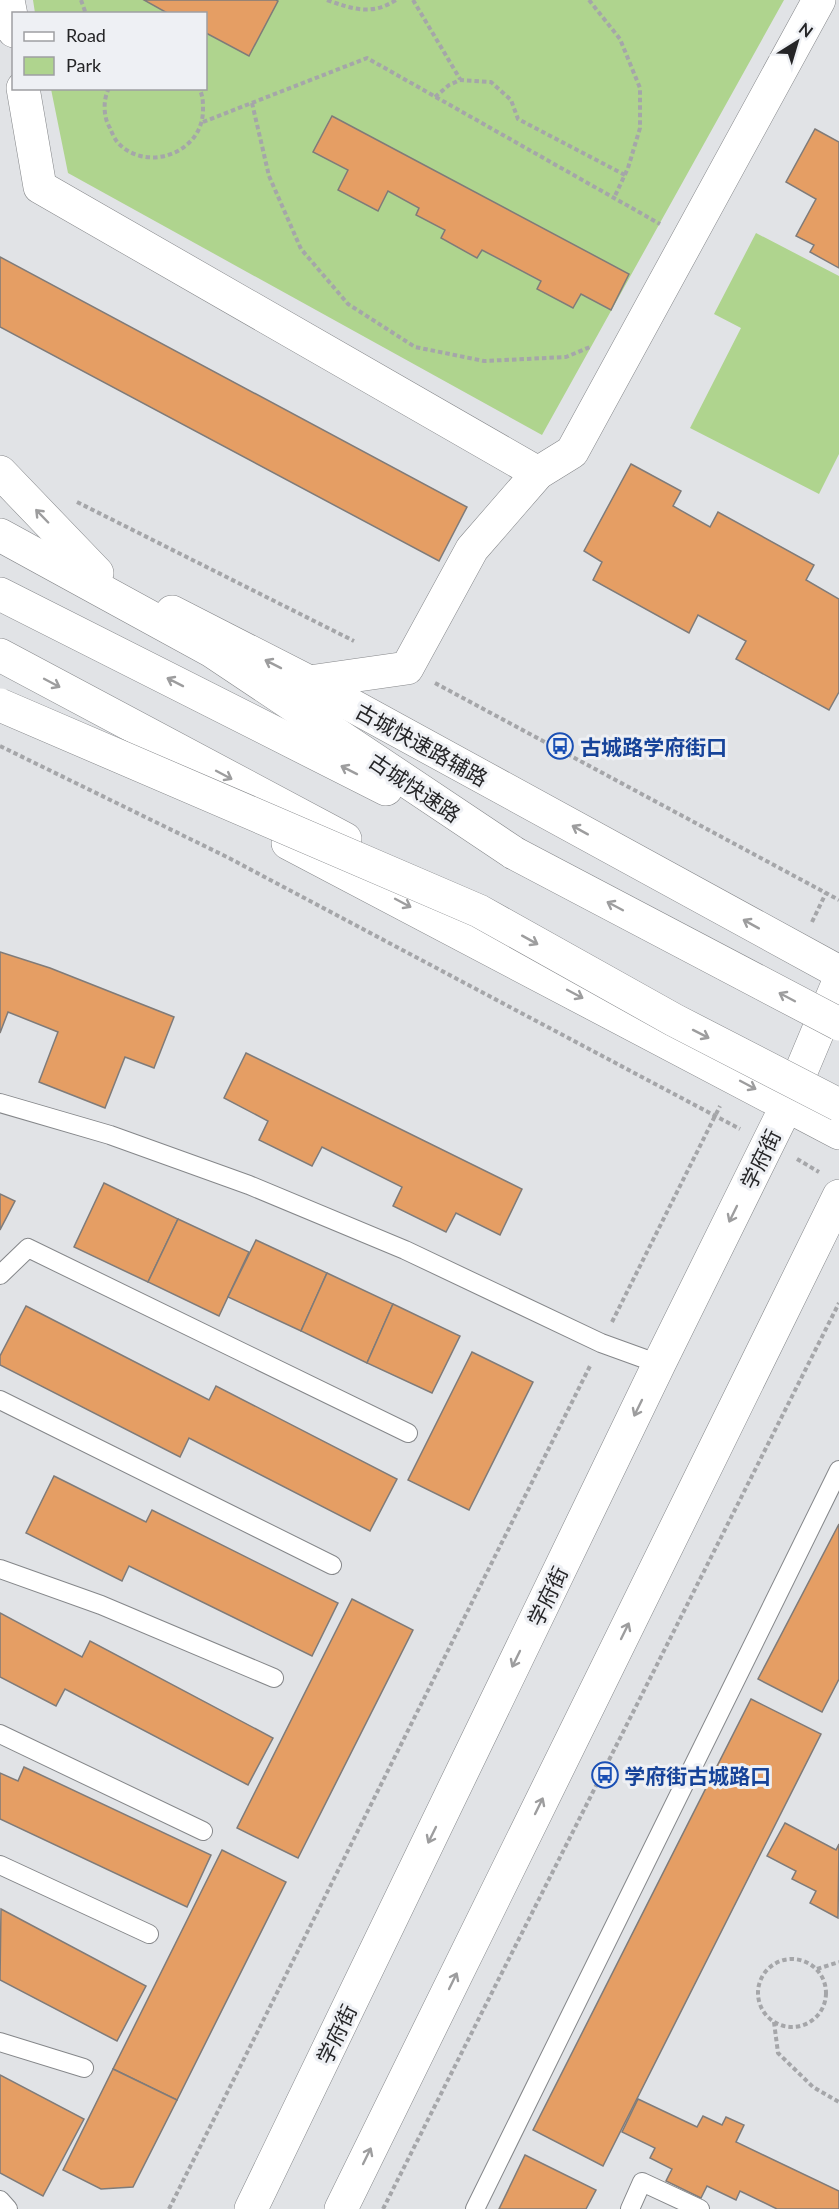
<svg xmlns="http://www.w3.org/2000/svg" width="839" height="2209" viewBox="0 0 839 2209" font-family="Lato,'Noto Sans SC',sans-serif">
	<style>
		.green { fill: #afd48e }
		.building { fill: #e59e64; stroke: #7f7b79; stroke-width: 1.5 }
		.lines { fill: none; stroke-linecap: round; stroke-linejoin: round }
		.service-casing { stroke: #85878a; stroke-width: 20 }
		.minor-casing { stroke: #85878a; stroke-width: 34 }
		.secondary-casing { stroke: #85878a; stroke-width: 34 }
		.primary-casing { stroke: #85878a; stroke-width: 34 }
		.trunk-casing { stroke: #85878a; stroke-width: 34 }
		.path { stroke: #a5a6a9; stroke-width: 4; stroke-dasharray: 4.5 3; stroke-linecap: butt }
		.service { stroke: #fff; stroke-width: 18 }
		.minor { stroke: #fff; stroke-width: 33 }
		.secondary { stroke: #fff; stroke-width: 33 }
		.primary { stroke: #fff; stroke-width: 33 }
		.trunk { stroke: #fff; stroke-width: 33 }
		.trunk-bridge-casing { stroke: #85878a; stroke-width: 34; stroke-linecap: butt }
		.trunk-bridge { stroke: #fff; stroke-width: 33 }
		.oneway { stroke: #9d9d9e }
		.labels { text-anchor: middle; dominant-baseline: central; stroke-width: 6; stroke-linejoin: round; paint-order: stroke }
		.street-label { font-size: 21px; fill: #252527; stroke: #eef0f4 }
		.transit-label { font-size: 21px; font-weight: bold; fill: #164399; stroke: #eef0f4; text-anchor: start }
	</style>
	<rect width="100%" height="100%" fill="#e1e3e6"/>
	<g class="green">
		<path d="M 33,0 L 784,0 L 542,435 L 68,173 L 51,89 L 206,88 L 206,14 L 35,13 Z"/>
		<path d="M 756,233 L 839,276 L 839,454 L 819,494 L 690,428 L 741,328 L 714,314 Z"/>
	</g>
	<g class="building">
		<path d="M 144,0 L 276,0 L 278,1 L 249,56 L 206,33 L 206,14 L 169,14 Z"/>
		<path d="M 332,116 L 629,274 L 611,310 L 581,294 L 573,308 L 537,289 L 541,281 L 482,250 L 477,258 L 441,238 L 445,230 L 416,215 L 419,208 L 388,191 L 378,211 L 338,190 L 348,170 L 313,152 Z"/>
		<path d="M 815,129 L 839,142 L 839,268 L 810,252 L 814,245 L 796,236 L 816,199 L 786,182 Z"/>
		<path d="M 0,257 L 467,507 L 439,561 L 0,327 Z"/>
		<path d="M 631,464 L 681,491 L 673,506 L 710,527 L 718,512 L 814,565 L 806,580 L 839,599 L 839,692 L 829,710 L 736,659 L 746,641 L 698,615 L 689,633 L 593,580 L 602,562 L 584,551 Z"/>
		<path d="M 0,952 L 50,968 L 174,1017 L 154,1068 L 125,1057 L 105,1108 L 39,1082 L 58,1032 L 8,1012 L 0,1033 Z"/>
		<path d="M 246,1053 L 522,1189 L 500,1235 L 456,1213 L 446,1232 L 393,1206 L 402,1187 L 322,1147 L 312,1166 L 259,1140 L 268,1121 L 224,1098 Z"/>
		<path d="M 104,1183 L 178,1219 L 148,1282 L 74,1247 Z"/>
		<path d="M 0,1194 L 15,1201 L 0,1230 Z"/>
		<path d="M 178,1219 L 249,1252 L 219,1316 L 148,1282 Z"/>
		<path d="M 256,1240 L 327,1273 L 301,1331 L 228,1297 Z"/>
		<path d="M 327,1273 L 393,1304 L 367,1363 L 301,1331 Z"/>
		<path d="M 393,1304 L 460,1336 L 432,1393 L 367,1363 Z"/>
		<path d="M 26,1306 L 209,1400 L 216,1386 L 397,1479 L 370,1531 L 189,1438 L 180,1457 L 0,1365 L 0,1356 Z"/>
		<path d="M 472,1352 L 533,1382 L 469,1510 L 408,1480 Z"/>
		<path d="M 54,1476 L 146,1522 L 152,1510 L 338,1603 L 312,1656 L 129,1566 L 122,1581 L 26,1533 Z"/>
		<path d="M 839,1524 L 839,1679 L 822,1712 L 758,1679 Z"/>
		<path d="M 352,1599 L 413,1630 L 298,1858 L 237,1828 Z"/>
		<path d="M 0,1613 L 82,1657 L 90,1641 L 273,1738 L 248,1785 L 65,1689 L 56,1706 L 0,1677 Z"/>
		<path d="M 751,1699 L 821,1734 L 603,2166 L 533,2130 Z"/>
		<path d="M 24,1767 L 211,1855 L 187,1907 L 0,1819 L 0,1773 L 18,1781 Z"/>
		<path d="M 785,1823 L 836,1850 L 839,1844 L 838,1918 L 810,1903 L 816,1891 L 792,1879 L 796,1871 L 767,1856 Z"/>
		<path d="M 222,1850 L 286,1882 L 177,2100 L 113,2069 Z"/>
		<path d="M 1,1909 L 146,1986 L 117,2041 L 0,1980 Z"/>
		<path d="M 113,2069 L 177,2100 L 133,2187 L 101,2189 L 63,2170 Z"/>
		<path d="M 0,2075 L 84,2119 L 43,2196 L 0,2173 Z"/>
		<path d="M 638,2099 L 697,2127 L 703,2116 L 722,2125 L 726,2117 L 744,2125 L 736,2142 L 839,2191 L 839,2209 L 777,2209 L 740,2191 L 736,2200 L 707,2186 L 701,2198 L 666,2181 L 672,2169 L 650,2158 L 655,2148 L 622,2132 Z"/>
		<path d="M 525,2155 L 596,2190 L 586,2209 L 499,2209 Z"/>
	</g>
	<g class="lines">
		<g class="service-casing">
			<g id="service">
				<path d="M 0,1103 L 110,1135 L 249,1185 L 405,1250 L 601,1343 L 659,1364"/>
				<path d="M 0,1275 L 28,1248 L 408,1433"/>
				<path d="M 0,1400 L 332,1565"/>
				<path d="M 0,1569 L 101,1605 L 274,1678"/>
				<path d="M 0,1734 L 203,1831"/>
				<path d="M 0,1865 L 149,1934"/>
				<path d="M 0,2042 L 84,2068"/>
				<path d="M 0,2200 L 8,2209"/>
				<path d="M 475,2209 L 839,1470"/>
				<path d="M 630,2209 L 642,2182 L 700,2209"/>
			</g>
		</g>
		<g class="minor-casing">
			<g id="minor">
				<path d="M 8,0 L 14,31"/>
				<path d="M 23,88 L 40,187 L 538,473"/>
				<path d="M 309,682 L 407,668 L 472,549 L 538,473 L 572,452 L 819,0"/>
			</g>
		</g>
		<g class="secondary-casing">
			<g id="secondary">
				<path d="M 251,2209 L 659,1364 L 787,1105 L 839,981"/>
				<path d="M 341,2209 L 839,1196"/>
			</g>
		</g>
		<g class="primary-casing">
			<g id="primary">
				<path d="M 0,472 L 97,573"/>
				<path d="M 172,612 L 309,682 L 839,972"/>
				<path d="M 288,843 L 839,1133"/>
			</g>
		</g>
		<g class="trunk-casing">
			<g id="trunk">
				<path d="M 0,535 L 212,651 L 514,853"/>
				<path d="M 0,594 L 386,789"/>
				<path d="M 0,655 L 345,839"/>
			</g>
		</g>
		<g class="path">
			<path d="M 81,0 L 86,14"/>
			<path d="M 327,0 C 353,9 371,16 396,0"/>
			<path d="M 413,0 L 460,79"/>
			<path d="M 589,0 L 620,39 L 640,88 L 640,128 L 628,168 L 614,198"/>
			<path d="M 109,88 C 103,99 103,117 110,128 C 112,133 115,140 119,144 C 149,173 203,152 203,110 C 203,101 203,96 199,88"/>
			<path d="M 435,97 L 449,85 L 460,80 L 491,82 L 511,100 L 518,119 L 625,175"/>
			<path d="M 252,103 L 269,176 L 301,249 L 348,304 L 415,347 L 484,361 L 566,357 L 590,347"/>
			<path d="M 203,122 L 367,58 L 660,224"/>
			<path d="M 77,502 L 354,641"/>
			<path d="M 435,683 L 839,900"/>
			<path d="M 0,746 L 227,857 L 740,1129"/>
			<path d="M 812,922 L 826,893"/>
			<path d="M 797,1159 L 819,1172"/>
			<path d="M 612,1322 L 720,1106"/>
			<circle cx="792" cy="1993" r="34"/>
			<path d="M 817,1969 L 839,1962"/>
			<path d="M 774,2022 L 778,2053 L 813,2087 L 839,2102"/>
			<path d="M 169,2209 L 590,1366"/>
			<path d="M 383,2209 L 839,1303"/>
		</g>
		<use href="#service" class="service"/>
		<use href="#minor" class="minor"/>
		<use href="#secondary" class="secondary"/>
		<use href="#primary" class="primary"/>
		<use href="#trunk" class="trunk"/>
		<g class="trunk-bridge-casing">
			<g id="trunk-bridge">
				<path d="M 0,705 L 479,911 L 674,1020 L 839,1105"/>
				<path d="M 514,853 L 839,1024"/>
			</g>
		</g>
		<use href="#trunk-bridge" class="trunk-bridge"/>
	</g>
	<defs><path id="oneway-shaft" d="M-6 0H5M1.5-3L5.5 0L1.5 3" fill="none" stroke-width="1.6" stroke-linecap="round" stroke-linejoin="round" transform="scale(1.5)"/></defs>
	<g class="oneway">
		<use href="#oneway-shaft" transform="translate(42 516) rotate(-134)"/>
		<use href="#oneway-shaft" transform="translate(273 664) rotate(-153)"/>
		<use href="#oneway-shaft" transform="translate(175 682) rotate(-153)"/>
		<use href="#oneway-shaft" transform="translate(52 683) rotate(28)"/>
		<use href="#oneway-shaft" transform="translate(349 770) rotate(-153)"/>
		<use href="#oneway-shaft" transform="translate(224 775) rotate(28)"/>
		<use href="#oneway-shaft" transform="translate(580 830) rotate(-151)"/>
		<use href="#oneway-shaft" transform="translate(403 903) rotate(28)"/>
		<use href="#oneway-shaft" transform="translate(615 906) rotate(-152)"/>
		<use href="#oneway-shaft" transform="translate(751 924) rotate(-151)"/>
		<use href="#oneway-shaft" transform="translate(530 940) rotate(29)"/>
		<use href="#oneway-shaft" transform="translate(575 994) rotate(28)"/>
		<use href="#oneway-shaft" transform="translate(787 997) rotate(-152)"/>
		<use href="#oneway-shaft" transform="translate(701 1034) rotate(27)"/>
		<use href="#oneway-shaft" transform="translate(748 1085) rotate(28)"/>
		<use href="#oneway-shaft" transform="translate(733 1214) rotate(116)"/>
		<use href="#oneway-shaft" transform="translate(638 1408) rotate(116)"/>
		<use href="#oneway-shaft" transform="translate(625 1631) rotate(-64)"/>
		<use href="#oneway-shaft" transform="translate(516 1659) rotate(116)"/>
		<use href="#oneway-shaft" transform="translate(539 1806) rotate(-64)"/>
		<use href="#oneway-shaft" transform="translate(432 1835) rotate(116)"/>
		<use href="#oneway-shaft" transform="translate(453 1981) rotate(-64)"/>
		<use href="#oneway-shaft" transform="translate(367 2156) rotate(-64)"/>
	</g>
	<defs>
		<g id="bus-ring" transform="scale(1.35)"><circle r="9.5" fill="#eef0f4" stroke="#1a4fb4" stroke-width="1.5"/><path d="M-5-6H5V4H4V6H2V4H-2V6H-4V4H-5ZM-3.5-4V0h7V-4ZM-3.5 1.2v1.5H-2V1.2ZM2 1.2v1.5H3.5V1.2Z" fill="#1a4fb4"/></g>
	</defs>
	<g fill-rule="evenodd">
		<use href="#bus-ring" x="560" y="746"/>
		<use href="#bus-ring" x="605" y="1775"/>
	</g>
	<g class="labels">
		<g class="street-label">
			<text transform="translate(422 744) rotate(29)">古城快速路辅路</text>
			<text transform="translate(415 787) rotate(34)">古城快速路</text>
			<text transform="translate(760 1159) rotate(-64)">学府街</text>
			<text transform="translate(547 1596) rotate(-64)">学府街</text>
			<text transform="translate(336 2034) rotate(-64)">学府街</text>
		</g>
		<g class="transit-label">
			<text x="580" y="746">古城路学府街口</text>
			<text x="624" y="1775">学府街古城路口</text>
		</g>
	</g>
	<rect x="12" y="12" width="195" height="78" fill="#eef0f4" stroke="#9e9fa2" stroke-width="1.5"/>
	<rect x="24" y="32" width="30" height="9" fill="#ffffff" stroke="#9e9fa2" stroke-width="1.5"/>
	<text x="66" y="42" font-size="18" fill="#252527">Road</text>
	<rect x="24" y="57" width="30" height="18" fill="#afd48e" stroke="#9e9fa2" stroke-width="1.5"/>
	<text x="66" y="72" font-size="18" fill="#252527">Park</text>
	<g transform="translate(797 42) rotate(37)" stroke="#eef0f4" stroke-width="4.5" paint-order="stroke">
	<path d="M0-4.5L10 22L0 15L-10 22Z" fill="#252527"/>
	<text y="-9" font-size="16" font-weight="bold" text-anchor="middle" fill="#252527">N</text>
	</g>
</svg>
